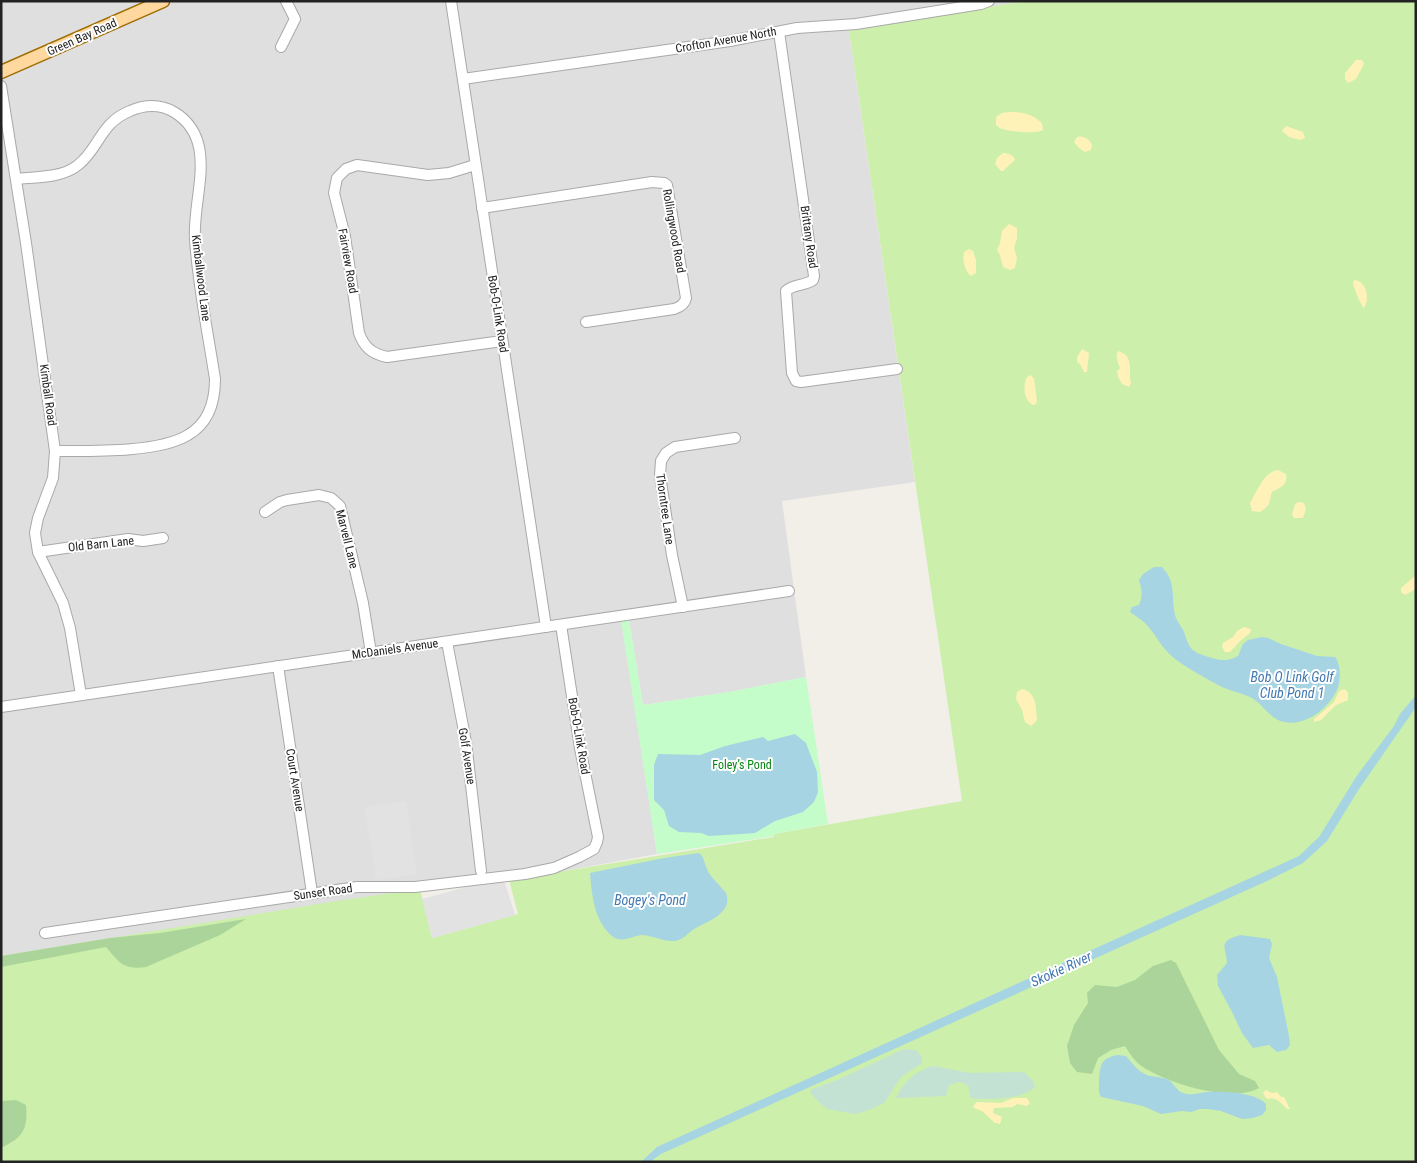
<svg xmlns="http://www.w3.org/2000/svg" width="1417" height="1163" viewBox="0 0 1417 1163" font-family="'Roboto Condensed',sans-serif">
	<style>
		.residential { fill: #e0dfdf }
		.grass { fill: #ccefab }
		.forest { fill: #aad49a }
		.wetland { fill: #c4e2d4 }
		.sand { fill: #fff2b9 }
		.park { fill: #c4fdc9 }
		.parking { fill: #e2e2e2 }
		.water { fill: #a6d4e2 }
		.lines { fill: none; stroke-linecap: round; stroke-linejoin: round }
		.minor-casing { stroke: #a9a9a9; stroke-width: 12 }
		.major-casing { stroke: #9f6d00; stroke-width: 15 }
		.minor { stroke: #fff; stroke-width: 10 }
		.major { stroke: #ffd8a0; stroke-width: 12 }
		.labels { text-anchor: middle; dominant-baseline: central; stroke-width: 4; stroke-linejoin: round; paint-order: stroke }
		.street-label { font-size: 12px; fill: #222; stroke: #fff }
		.park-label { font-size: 12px; fill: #058611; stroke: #fff }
		.water-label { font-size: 14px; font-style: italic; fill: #4379b2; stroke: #fff }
	</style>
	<rect width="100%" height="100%" fill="#f2efe8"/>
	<path class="residential" d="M 1,1 L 1026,1 L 849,31 L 915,482 L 782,501 L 806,677 L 729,692 L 643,705 L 629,620 L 622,621 L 657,854 L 553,873 L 420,889 L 1,956 Z"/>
	<path class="grass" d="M 1026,1 L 1416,1 L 1416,1162 L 1,1162 L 1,956 L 330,902 L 420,889 L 432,938 L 518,914 L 509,880 L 774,837 L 774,834 L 962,801 L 849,30 Z"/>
	<g class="forest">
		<path d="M 246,919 L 220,935 L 146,967 C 123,970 120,963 106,947 L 1,967 L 1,956 L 110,938 L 160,933 Z"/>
		<path d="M 1171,960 L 1176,963 L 1219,1050 L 1239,1074 L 1255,1081 L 1259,1088 C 1231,1103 1170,1084 1143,1067 C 1135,1062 1130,1054 1125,1046 L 1111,1050 L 1098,1058 L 1092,1074 L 1077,1072 L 1070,1063 L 1067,1046 L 1074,1025 L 1088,1003 L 1087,993 L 1095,985 L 1117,987 L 1135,980 L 1153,966 Z"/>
		<path d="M 16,1100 L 26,1105 C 28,1130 23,1137 1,1148 L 1,1101 Z"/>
	</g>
	<g class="wetland">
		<path d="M 904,1049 L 916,1050 L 922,1057 L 922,1063 L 901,1077 L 884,1103 L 869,1110 L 855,1114 L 827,1109 L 812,1095 L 810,1090 L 837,1080 Z"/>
		<path d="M 933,1066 L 970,1073 L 1024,1072 L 1033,1081 L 1035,1087 C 1020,1100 990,1100 971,1098 L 968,1085 L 960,1082 L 949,1085 L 946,1096 L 896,1098 C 904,1081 916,1071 933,1066 Z"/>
	</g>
	<g class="sand">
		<path d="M 1356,60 L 1362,60 L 1364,64 L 1356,79 L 1348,83 L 1345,79 L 1345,73 Z"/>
		<path d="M 1010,112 C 1024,112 1032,114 1042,123 L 1043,130 C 1037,134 1010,132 1003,129 C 1000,129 998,126 996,125 L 996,117 L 1002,113 Z"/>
		<path d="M 1286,126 L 1303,132 L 1305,138 L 1300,140 L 1289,137 L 1282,131 Z"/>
		<path d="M 1077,137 C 1084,135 1089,139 1092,145 L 1091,150 L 1085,152 L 1079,148 L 1074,142 Z"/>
		<path d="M 1003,153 C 1008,153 1014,155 1015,160 L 1003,171 L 1001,171 L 995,164 L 997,158 Z"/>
		<path d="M 1009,224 L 1017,228 L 1017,238 L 1014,248 L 1017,258 L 1015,268 L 1010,270 L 1003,267 L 1000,255 L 997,250 L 1000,243 L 1002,231 Z"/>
		<path d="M 969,249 L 973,251 L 976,260 L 976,273 L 971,276 C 965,272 962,259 964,252 Z"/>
		<path d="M 1356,280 C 1367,283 1370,299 1364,308 C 1360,304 1353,287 1353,281 Z"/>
		<path d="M 1082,349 L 1089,353 L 1087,372 L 1084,372 L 1080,364 L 1077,362 L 1077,357 Z"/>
		<path d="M 1118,351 C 1135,356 1128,371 1131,383 L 1129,387 L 1122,384 L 1118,377 L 1117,371 L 1120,368 C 1118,363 1115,356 1118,351 Z"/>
		<path d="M 1031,375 L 1034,379 L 1037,401 L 1036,404 L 1033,405 C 1023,400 1023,385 1027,377 Z"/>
		<path d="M 1278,470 L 1286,474 C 1288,486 1280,487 1272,492 C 1268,504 1272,504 1260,512 L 1252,511 L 1250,503 C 1257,492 1263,472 1278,470 Z"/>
		<path d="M 1299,502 L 1304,503 L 1306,509 L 1303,518 L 1294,518 L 1292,514 L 1295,504 Z"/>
		<path d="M 1416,575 L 1416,589 L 1405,595 L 1401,592 L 1401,588 Z"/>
		<path d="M 1244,627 L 1251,629 L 1250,633 L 1239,642 L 1230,652 L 1225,652 L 1222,647 L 1223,643 L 1233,637 L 1237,631 Z"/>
		<path d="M 1022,689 C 1037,692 1036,709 1037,720 L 1031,726 L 1025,722 L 1022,710 L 1016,699 L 1017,692 Z"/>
		<path d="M 1344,689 L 1348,692 L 1348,700 L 1336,705 L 1321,720 L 1314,722 L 1314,719 L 1334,702 L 1339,691 Z"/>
		<path d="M 1266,1090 L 1272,1093 L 1277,1092 L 1281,1097 L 1284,1097 L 1290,1109 L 1287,1109 C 1281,1103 1276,1096 1267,1099 L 1263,1093 Z"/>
		<path d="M 1013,1098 L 1027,1098 L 1030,1103 L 1027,1106 L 1017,1104 L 1013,1107 L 994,1108 L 993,1113 L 1002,1117 L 1000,1124 L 995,1123 L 982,1111 L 974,1108 L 973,1106 L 977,1102 L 1001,1103 Z"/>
	</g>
	<path class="park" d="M 629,620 L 643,705 L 729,692 L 806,677 L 828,824 L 774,834 L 775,836 L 657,854 L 621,621 Z"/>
	<g class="parking">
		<path d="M 406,801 L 417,874 L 376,880 L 364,807 Z"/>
		<path d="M 503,877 L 515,915 L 432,938 L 422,899 Z"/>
	</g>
	<g class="water">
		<path d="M 1154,567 L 1162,567 C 1178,584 1170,600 1176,618 C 1178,623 1182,627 1184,632 C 1190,651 1192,652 1212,658 C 1221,661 1230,661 1238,656 L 1243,644 L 1248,640 L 1262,637 L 1268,638 L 1281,644 L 1317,656 L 1335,657 C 1341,664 1341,682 1337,690 C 1328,710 1301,730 1278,720 C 1268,715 1262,704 1252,698 C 1242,693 1230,691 1220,686 C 1204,677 1188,669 1174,658 C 1161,648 1156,634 1145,623 C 1141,619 1135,616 1130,612 L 1132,607 L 1139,605 C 1143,596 1142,590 1139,580 L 1143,574 Z"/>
		<path d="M 1416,695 L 1416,707 L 1359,789 L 1327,841 L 1303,863 L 1267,881 L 661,1154 L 650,1162 L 641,1162 L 657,1147 L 1299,856 L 1319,837 L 1356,777 L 1394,726 L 1400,714 Z"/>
		<path d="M 795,734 L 806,743 L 817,772 L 818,792 L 814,802 L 803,812 L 775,821 L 755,833 L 742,834 L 709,836 L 701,833 L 679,832 L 669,826 L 664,810 L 654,800 L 654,765 L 658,754 L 700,755 L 725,746 L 763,737 L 768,741 Z"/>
		<path d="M 699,853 C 705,857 705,869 711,876 C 714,880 724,890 726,893 C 734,913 706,922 694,929 C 688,933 683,940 675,941 C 664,942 652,935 641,935 C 632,936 621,944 612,936 C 594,920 592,896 590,873 L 664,858 Z"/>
		<path d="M 1240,935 L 1270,939 L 1272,944 L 1269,958 L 1277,977 L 1289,1036 L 1290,1045 L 1286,1050 L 1277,1052 L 1269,1045 L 1253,1048 L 1242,1033 L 1231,1010 L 1218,986 L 1217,975 L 1227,963 C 1226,946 1217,942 1240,935 Z"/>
		<path d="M 1118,1055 L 1126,1056 C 1132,1063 1140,1074 1150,1076 C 1156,1077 1163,1077 1169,1080 C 1174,1084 1177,1091 1183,1093 C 1190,1096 1199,1093 1206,1092 C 1221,1091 1256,1092 1266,1104 L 1266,1110 L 1262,1115 L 1253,1118 L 1242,1119 L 1221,1111 L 1208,1109 L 1200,1109 L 1191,1112 L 1182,1111 L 1161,1114 L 1143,1106 L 1101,1097 C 1098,1091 1099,1088 1099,1081 C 1100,1066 1100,1058 1118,1055 Z"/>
	</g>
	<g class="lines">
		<g class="minor-casing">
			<g id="minor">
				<path d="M 451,1 L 546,627"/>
				<path d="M 779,32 L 814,276 L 813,280 C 805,286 793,284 786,291 L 792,373 L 796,381 L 801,382 L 897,369"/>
				<path d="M 281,47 L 295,19 L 286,1"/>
				<path d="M 463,79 L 730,41 L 797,28 L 856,24 L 981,4 L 989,1"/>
				<path d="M 1,86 L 26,243 L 55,451 L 53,478 L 38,518 L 35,533 L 38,552 L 63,603 L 70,628 L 81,695"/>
				<path d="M 475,165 L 449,173 L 428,175 L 357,165 L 346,169 L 337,178 L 334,193 L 345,236 L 359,333 C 364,347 372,354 387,357 L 502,341"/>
				<path d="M 16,179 C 35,177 63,178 78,165 C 99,149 100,123 130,111 C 144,105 160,104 174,112 C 220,140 192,197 195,239 C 198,286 208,333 215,379 C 215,401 209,423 188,435 C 159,453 90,451 55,451"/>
				<path d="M 482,208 L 652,182 L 664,183 L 667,185 L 686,298 C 685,304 680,307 674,309 L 586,322"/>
				<path d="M 265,512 L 280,502 L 287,500 L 319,495 L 331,498 L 340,506 L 363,603 L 371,653"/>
				<path d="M 38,552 L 128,539 L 143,541 L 163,538"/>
				<path d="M 683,607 L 672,555 L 660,475 L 661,461 L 666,453 L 675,447 L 735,438"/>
				<path d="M 447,642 L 466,742 L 481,871"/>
				<path d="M 278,666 L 312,893"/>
				<path d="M 1,707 L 789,591"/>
				<path d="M 45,933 L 357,887 L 415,887 L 525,874 L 554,868 L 579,857 L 594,849 L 597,842 L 598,837 L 580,748 L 561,625"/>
			</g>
		</g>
		<g class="major-casing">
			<path id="major" d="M 1,72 L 163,1"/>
		</g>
		<use href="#minor" class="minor"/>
		<use href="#major" class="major"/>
	</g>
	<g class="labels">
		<g class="street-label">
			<text transform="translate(82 37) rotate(-24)">Green Bay Road</text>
			<text transform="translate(726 40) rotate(-10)">Crofton Avenue North</text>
			<text transform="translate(674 231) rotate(80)">Rollingwood Road</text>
			<text transform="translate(809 237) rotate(82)">Brittany Road</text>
			<text transform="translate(348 261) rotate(80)">Fairview Road</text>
			<text transform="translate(201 278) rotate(83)">Kimballwood Lane</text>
			<text transform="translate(498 314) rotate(81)">Bob-O-Link Road</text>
			<text transform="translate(48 395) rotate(82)">Kimball Road</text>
			<text transform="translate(665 509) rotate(82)">Thorntree Lane</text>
			<text transform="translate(347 539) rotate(76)">Marvell Lane</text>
			<text transform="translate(101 544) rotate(-6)">Old Barn Lane</text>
			<text transform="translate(395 649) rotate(-8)">McDaniels Avenue</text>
			<text transform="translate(579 736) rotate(80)">Bob-O-Link Road</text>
			<text transform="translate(467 756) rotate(81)">Golf Avenue</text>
			<text transform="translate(295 780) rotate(81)">Court Avenue</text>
			<text transform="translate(323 892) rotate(-8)">Sunset Road</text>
		</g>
		<g class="park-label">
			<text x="742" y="765">Foley’s Pond</text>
		</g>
		<g class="water-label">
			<text x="1292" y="677">Bob O Link Golf<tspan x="1292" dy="16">Club Pond 1</tspan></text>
			<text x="650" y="900">Bogey's Pond</text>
			<text transform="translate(1061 969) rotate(-25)">Skokie River</text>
		</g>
	</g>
	<rect width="1417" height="1163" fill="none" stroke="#222222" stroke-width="5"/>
</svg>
